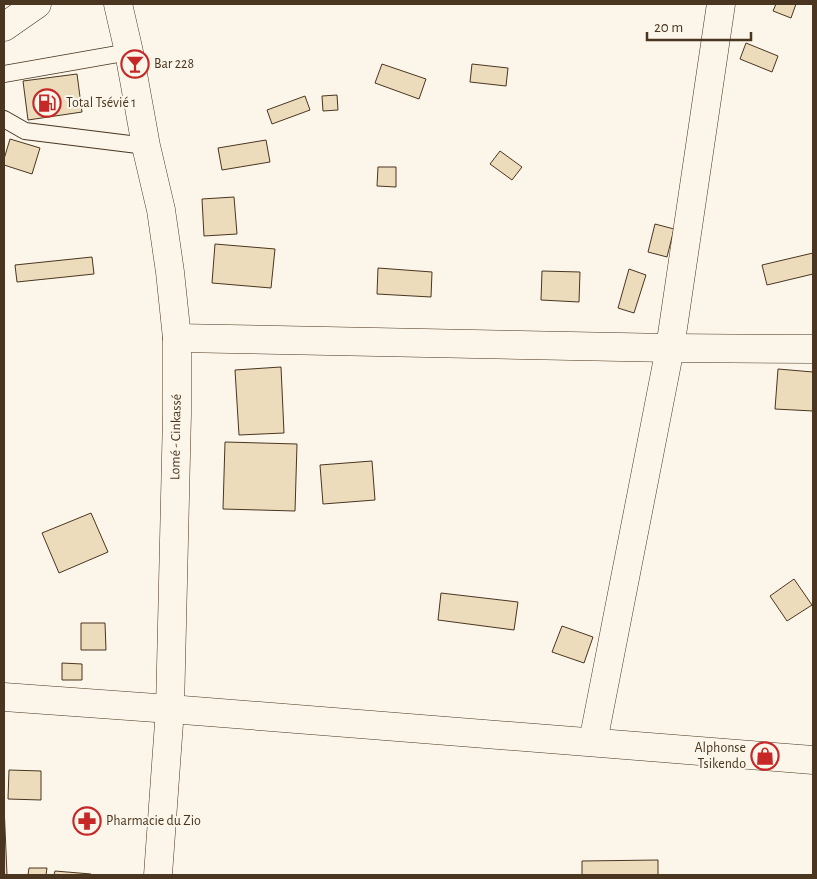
<svg xmlns="http://www.w3.org/2000/svg" width="817" height="879" viewBox="0 0 817 879" font-family="'Alegreya Sans',sans-serif">
	<style>
		.building { fill: #ecdcbc; stroke: #4a3520 }
		.lines { fill: none; stroke-linecap: round; stroke-linejoin: round }
		.service-casing { stroke: #4a3520; stroke-width: 18 }
		.minor-casing { stroke: #4a3520; stroke-width: 29 }
		.trunk-casing { stroke: #4a3520; stroke-width: 29 }
		.service { stroke: #fbf6e9; stroke-width: 16 }
		.minor { stroke: #fbf6e9; stroke-width: 28 }
		.trunk { stroke: #fbf6e9; stroke-width: 28 }
		.labels { text-anchor: middle; dominant-baseline: central; stroke-width: 4; stroke-linejoin: round; paint-order: stroke }
		.poi-label { font-size: 14px; fill: #4a3520; stroke: #fbf6e9; text-anchor: start }
		.street-label { font-size: 14px; fill: #4a3520; stroke: #fbf6e9 }
	</style>
	<rect width="100%" height="100%" fill="#fbf6e9"/>
	<g class="building">
		<path d="M 776,4 L 796,4 L 791,18 L 773,11 Z"/>
		<path d="M 746,43 L 778,56 L 772,72 L 740,59 Z"/>
		<path d="M 382,64 L 426,79 L 419,99 L 375,83 Z"/>
		<path d="M 472,64 L 508,68 L 506,86 L 470,82 Z"/>
		<path d="M 77,74 L 82,112 L 28,120 L 23,81 Z"/>
		<path d="M 337,95 L 338,110 L 323,111 L 322,96 Z"/>
		<path d="M 305,96 L 310,110 L 272,124 L 267,110 Z"/>
		<path d="M 10,139 L 40,148 L 32,174 L 4,165 L 4,159 Z"/>
		<path d="M 266,140 L 270,162 L 222,170 L 218,148 Z"/>
		<path d="M 500,151 L 522,167 L 512,180 L 490,164 Z"/>
		<path d="M 378,167 L 396,167 L 396,187 L 377,186 Z"/>
		<path d="M 234,197 L 237,234 L 204,236 L 202,199 Z"/>
		<path d="M 655,224 L 674,229 L 667,257 L 648,252 Z"/>
		<path d="M 215,244 L 275,249 L 271,288 L 212,283 Z"/>
		<path d="M 813,253 L 813,274 L 767,285 L 762,265 Z"/>
		<path d="M 92,257 L 94,274 L 17,282 L 15,265 Z"/>
		<path d="M 378,268 L 432,272 L 431,297 L 377,294 Z"/>
		<path d="M 629,269 L 646,275 L 634,313 L 618,308 Z"/>
		<path d="M 542,271 L 580,272 L 579,302 L 541,300 Z"/>
		<path d="M 281,367 L 284,433 L 239,435 L 235,370 Z"/>
		<path d="M 778,369 L 813,372 L 813,411 L 775,409 Z"/>
		<path d="M 225,442 L 297,444 L 295,511 L 223,509 Z"/>
		<path d="M 372,461 L 375,500 L 323,504 L 320,465 Z"/>
		<path d="M 91,513 L 108,552 L 59,573 L 42,533 Z"/>
		<path d="M 794,579 L 812,605 L 787,621 L 770,596 Z"/>
		<path d="M 441,593 L 518,602 L 514,630 L 438,620 Z"/>
		<path d="M 81,623 L 105,623 L 106,650 L 81,650 Z"/>
		<path d="M 562,626 L 593,637 L 584,663 L 552,652 Z"/>
		<path d="M 62,663 L 82,664 L 82,680 L 62,680 Z"/>
		<path d="M 9,770 L 41,771 L 41,800 L 8,799 Z"/>
		<path d="M 4,805 L 7,875 L 4,875 Z"/>
		<path d="M 658,860 L 658,875 L 582,875 L 582,861 Z"/>
		<path d="M 29,868 L 47,868 L 46,875 L 28,875 Z"/>
		<path d="M 55,871 L 91,874 L 91,875 L 54,875 Z"/>
	</g>
	<g class="lines">
		<g class="service-casing">
			<g id="service">
				<path d="M 4,74 L 129,52"/>
				<path d="M 4,119 L 25,131 L 146,146"/>
			</g>
		</g>
		<g class="minor-casing">
			<g id="minor">
				<path d="M 4,27 L 37,4"/>
				<path d="M 177,338 L 670,348 L 813,349"/>
				<path d="M 4,697 L 170,709 L 813,760"/>
				<path d="M 593,742 L 670,348 L 721,4"/>
			</g>
		</g>
		<g class="trunk-casing">
			<path id="trunk" d="M 118,4 L 129,52 L 146,146 L 161,210 L 170,272 L 177,338 L 177,414 L 170,709 L 158,875"/>
		</g>
		<use href="#service" class="service"/>
		<use href="#minor" class="minor"/>
		<use href="#trunk" class="trunk"/>
	</g>
	<defs>
		<g id="bar-ring" transform="scale(1.4375)"><circle r="9.5" fill="#fbf6e9" stroke="#c62828" stroke-width="1.5"/><path d="M-6-5H6L.8 .8V4.5H3.5V6h-7V4.5H-.8V.8Z" fill="#c62828"/></g>
		<g id="fuel-ring" transform="scale(1.4375)"><circle r="9.5" fill="#fbf6e9" stroke="#c62828" stroke-width="1.5"/><path d="M-5.5-6h7V0h2V4h1.3V-2.5L3-4.5l.8-.8L6-3V5H2.5V1h-1V6h-7ZM-4.2-4.7v3.2H.2V-4.7Z" fill="#c62828"/></g>
		<g id="shop-ring" transform="scale(1.4375)"><circle r="9.5" fill="#fbf6e9" stroke="#c62828" stroke-width="1.5"/><path d="M-5-2.5h2.3a2.7 3.5 0 0 1 5.4 0H5L5.5 6h-11ZM-1.5-2.5h3a1.5 2.3 0 0 0-3 0Z" fill="#c62828"/></g>
		<g id="pharmacy-ring" transform="scale(1.4375)"><circle r="9.5" fill="#fbf6e9" stroke="#c62828" stroke-width="1.5"/><path d="M-2-6h4v4h4v4h-4v4h-4v-4h-4v-4h4Z" fill="#c62828"/></g>
	</defs>
	<g fill-rule="evenodd">
		<use href="#bar-ring" x="135" y="64"/>
		<use href="#fuel-ring" x="47" y="103"/>
		<use href="#shop-ring" x="765" y="756"/>
		<use href="#pharmacy-ring" x="87" y="821"/>
	</g>
	<g class="labels">
		<g class="poi-label">
			<text x="154" y="64">Bar 228</text>
			<text x="66" y="103">Total Tsévié 1</text>
			<text x="746" y="748" text-anchor="end">Alphonse<tspan x="746" dy="16">Tsikendo</tspan></text>
			<text x="106" y="821">Pharmacie du Zio</text>
		</g>
		<g class="street-label">
			<text transform="translate(176 437) rotate(-89)">Lomé - Cinkassé</text>
		</g>
	</g>
	<rect width="817" height="879" fill="none" stroke="#4a3520" stroke-width="10"/>
	<path d="M647 32v8h104v-8" fill="none" stroke="#4a3520" stroke-width="2.5"/>
	<text x="654" y="32" font-size="15" fill="#4a3520" stroke="#fbf6e9" stroke-width="4" paint-order="stroke">20 m</text>
</svg>
